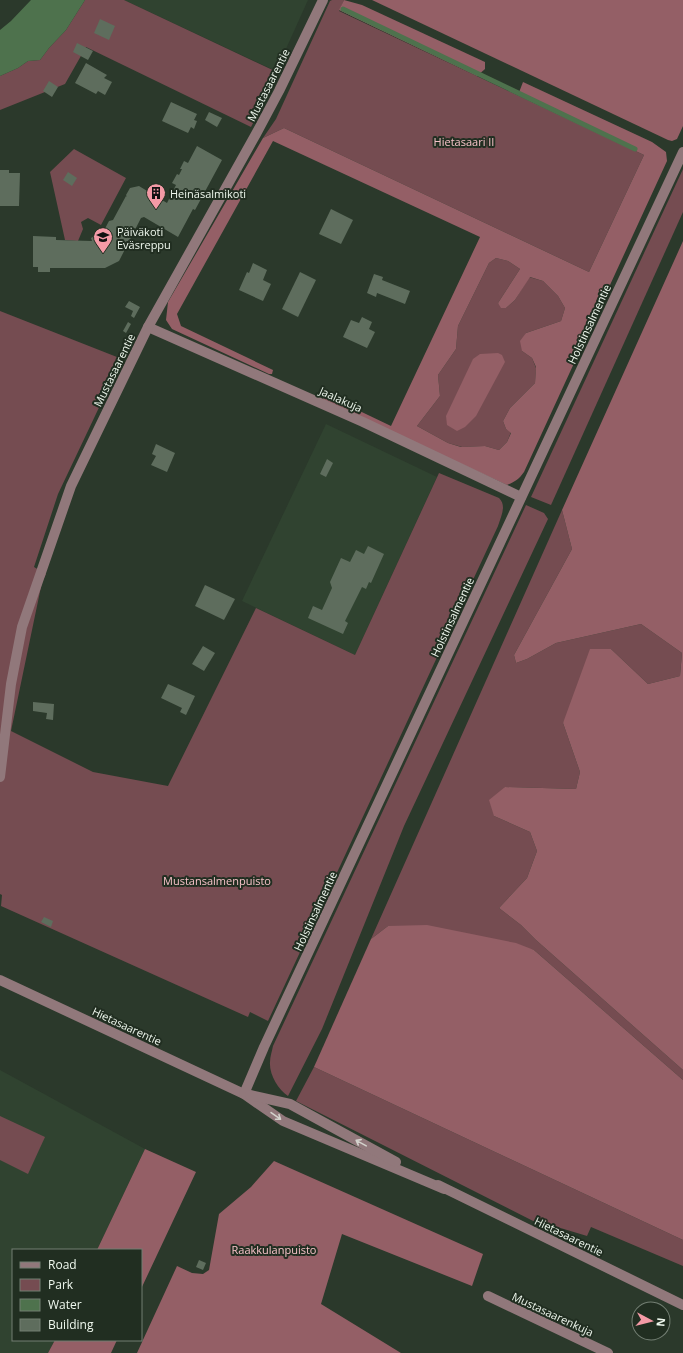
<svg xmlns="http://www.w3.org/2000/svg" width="683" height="1353" viewBox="0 0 683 1353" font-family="'Open Sans',sans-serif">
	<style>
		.built { fill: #304330 }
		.green { fill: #754c51 }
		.forest { fill: #945f66; fill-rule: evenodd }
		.water { fill: #4e724d }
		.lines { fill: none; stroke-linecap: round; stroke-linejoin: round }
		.stream { stroke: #4e724d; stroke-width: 5 }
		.building { fill: #5e6d5d }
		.minor { stroke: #91787b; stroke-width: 10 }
		.oneway { stroke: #d3d2cc }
		.labels { text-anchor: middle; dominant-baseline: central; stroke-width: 4; stroke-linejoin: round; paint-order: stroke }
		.street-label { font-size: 11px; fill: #eff8ee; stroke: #212e21 }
		.park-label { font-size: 11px; fill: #f6c2c8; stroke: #212e21 }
		.poi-label { font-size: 11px; fill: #eff8ee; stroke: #212e21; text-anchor: start }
	</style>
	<rect width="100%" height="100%" fill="#2b392b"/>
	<g class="built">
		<path d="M 124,0 L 308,0 L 276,71 Z"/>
		<path d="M 326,424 L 437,477 L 355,655 L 242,601 Z"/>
		<path d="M 0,1070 L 145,1149 L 97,1250 L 13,1250 L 13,1340 L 55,1340 L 48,1353 L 0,1353 Z"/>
	</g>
	<g class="green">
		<path d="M 85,0 L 124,0 L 279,73 L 251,127 L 86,47 L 65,84 L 0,110 L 0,76 L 18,68 L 28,61 L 40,60 L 49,48 L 66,30 Z"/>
		<path d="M 332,0 L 344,0 L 339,11 L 644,155 L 589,272 L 284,128 L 263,138 L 276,119 L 330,1 Z"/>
		<path d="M 74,149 L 126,178 L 101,225 L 88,218 L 81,222 L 83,229 L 78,241 L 65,240 L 50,172 Z"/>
		<path d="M 683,169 L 683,212 L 551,505 L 531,497 Z"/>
		<path d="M 496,258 L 508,261 L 520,269 L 498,303 L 506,308 L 515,300 L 529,277 L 543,281 L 558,296 L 565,308 L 561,321 L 526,333 L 522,351 L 532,358 L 536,368 L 535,383 L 510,408 L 503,421 L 506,429 L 511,432 L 507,442 L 499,450 L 485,446 L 462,447 L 448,443 L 417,426 L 440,396 L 438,375 L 456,349 L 458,326 L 489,263 Z"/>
		<path d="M 0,311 L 122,359 L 58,494 L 34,567 L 46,574 L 42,582 L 11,731 L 93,772 L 168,786 L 256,608 L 355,655 L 439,473 L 499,498 C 507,506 501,516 498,526 L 268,1021 L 250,1012 L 248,1017 L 1,906 L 2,895 L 0,894 Z"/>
		<path d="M 526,505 L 544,513 L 548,519 L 404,826 L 322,1029 L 288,1096 C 278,1090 269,1074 270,1062 C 270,1057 272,1051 273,1046 Z"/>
		<path d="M 562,510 L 572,549 L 514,655 L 516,663 L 527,659 L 556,643 L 641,624 L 682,653 L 680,676 L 648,684 L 611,649 L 563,723 L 580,772 L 576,789 L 505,787 L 494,816 L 530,832 L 537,851 L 527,878 L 499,908 L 521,925 L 536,940 L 683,1070 L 683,1080 L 534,950 L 388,926 L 371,939 Z"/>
		<path d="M 314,1067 L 683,1240 L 683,1266 L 591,1227 L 587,1236 L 544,1223 L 541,1225 L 296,1101 Z"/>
		<path d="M 0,1116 L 45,1137 L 28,1174 L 0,1160 Z"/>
	</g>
	<g class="forest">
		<path d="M 344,0 L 362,5 L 485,62 L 485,69 L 477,76 L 339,10 Z"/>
		<path d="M 372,0 L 683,0 L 683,126 L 677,139 L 672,141 L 668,140 Z"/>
		<path d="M 523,82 L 652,142 L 666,152 L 667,161 L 524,472 C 519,479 515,482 507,485 L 324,401 L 322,393 L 391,426 L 480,237 L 273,141 L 177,314 L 181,326 L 273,370 L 272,374 L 269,374 L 172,329 L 166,320 L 168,302 L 263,138 L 284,128 L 589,272 L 644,155 L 518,95 ZM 496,258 L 508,261 L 520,269 L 498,303 L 501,308 L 506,308 L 515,300 L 530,277 L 543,281 L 558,296 L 565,308 L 561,321 L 526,333 L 520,341 L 522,351 L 532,358 L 536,367 L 535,383 L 510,408 L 503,421 L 506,429 L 511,433 L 507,442 L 499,450 L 485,446 L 461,447 L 448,443 L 417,426 L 440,396 L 438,375 L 456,349 L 458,326 L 489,263 Z"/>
		<path d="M 683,241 L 683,1070 L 536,940 L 521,925 L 499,908 L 527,878 L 537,851 L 530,832 L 494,816 L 489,800 L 505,787 L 576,789 L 580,772 L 563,723 L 590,649 L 611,649 L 648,684 L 680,676 L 682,653 L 641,624 L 556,643 L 527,659 L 516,663 L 514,655 L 572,549 L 562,510 Z"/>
		<path d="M 498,353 L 502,355 L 505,362 L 476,416 L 465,427 L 457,431 L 447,425 L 446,416 L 473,359 L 480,354 Z"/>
		<path d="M 427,925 L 516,943 L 534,950 L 683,1080 L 683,1240 L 314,1067 L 371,939 L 388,926 Z"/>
		<path d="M 145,1149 L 196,1172 L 141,1289 L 141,1250 L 97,1250 Z"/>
		<path d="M 274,1161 L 483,1254 L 472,1286 L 342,1234 L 321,1304 L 401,1353 L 137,1353 L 177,1266 L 192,1273 L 203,1274 L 209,1270 L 219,1214 L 251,1187 Z"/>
		<path d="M 55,1340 L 117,1340 L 111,1353 L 48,1353 Z"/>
	</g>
	<path class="water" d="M 31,0 L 85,0 L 66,30 L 49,48 L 40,60 L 28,61 L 18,68 L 0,76 L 0,30 L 11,21 Z"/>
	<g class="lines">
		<path class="stream" d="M 343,9 L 635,149"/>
	</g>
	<g class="building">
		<path d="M 100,19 L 115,26 L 109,40 L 94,33 Z"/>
		<path d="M 77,43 L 93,51 L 88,60 L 73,52 Z"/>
		<path d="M 86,63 L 107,75 L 104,78 L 112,82 L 105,95 L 98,91 L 96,94 L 75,83 Z"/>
		<path d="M 49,81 L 58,87 L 52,97 L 43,91 Z"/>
		<path d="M 171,102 L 197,114 L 194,120 L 197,121 L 194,129 L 191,127 L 188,133 L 162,121 Z"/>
		<path d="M 209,112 L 222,118 L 217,127 L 205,120 Z"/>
		<path d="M 197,146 L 222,160 L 195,210 L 193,209 L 178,237 L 144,217 L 141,218 L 119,261 L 105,268 L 50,268 L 50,272 L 38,272 L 38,267 L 33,267 L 33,236 L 56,237 L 56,240 L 92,241 L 91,238 L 98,234 L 100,238 L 109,221 L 113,220 L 126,196 L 127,197 L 126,195 L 130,188 L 139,186 L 167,203 L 176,185 L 172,183 L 177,174 L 179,175 L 182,169 L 180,169 L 184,161 L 188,163 Z"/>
		<path d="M 0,170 L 9,170 L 9,173 L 20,173 L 19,206 L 0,206 Z"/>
		<path d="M 68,172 L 77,178 L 72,186 L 63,180 Z"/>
		<path d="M 331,209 L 353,220 L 341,244 L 319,234 Z"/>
		<path d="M 253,263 L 267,270 L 263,280 L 271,284 L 263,301 L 239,290 L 247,272 L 249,273 Z"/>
		<path d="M 300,272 L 316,280 L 298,317 L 282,309 Z"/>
		<path d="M 374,274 L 383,277 L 382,280 L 410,291 L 405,304 L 377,293 L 376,297 L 367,293 Z"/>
		<path d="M 129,301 L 140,307 L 134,318 L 131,316 L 133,311 L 125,307 Z"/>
		<path d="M 362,317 L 372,322 L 369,329 L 375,332 L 367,348 L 343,337 L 351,320 L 359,323 Z"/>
		<path d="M 128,322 L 131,324 L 126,333 L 123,331 Z"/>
		<path d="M 156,444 L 175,453 L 167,472 L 151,465 L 156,456 L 152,454 Z"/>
		<path d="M 327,459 L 333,463 L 326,477 L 320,474 Z"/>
		<path d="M 368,546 L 384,554 L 371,583 L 369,582 L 366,589 L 362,587 L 345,621 L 348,623 L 343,634 L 308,618 L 313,606 L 322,610 L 332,588 L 330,582 L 341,558 L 350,562 L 356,550 L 364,554 Z"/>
		<path d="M 205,585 L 235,599 L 224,620 L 195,606 Z"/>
		<path d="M 203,646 L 215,653 L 204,671 L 192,664 Z"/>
		<path d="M 168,684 L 195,696 L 186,715 L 180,712 L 182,708 L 161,698 Z"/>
		<path d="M 33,702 L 54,704 L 53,720 L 46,719 L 47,713 L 33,711 Z"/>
		<path d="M 44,917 L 53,921 L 51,927 L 41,922 Z"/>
		<path d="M 199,1260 L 206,1263 L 203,1270 L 196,1267 Z"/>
	</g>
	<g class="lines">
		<g class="minor">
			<path d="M 148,327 L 363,422 L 521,497"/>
			<path d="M 0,777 L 11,684 L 22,627 L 71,486 L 148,327 L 256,134 L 279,91 L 323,0"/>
			<path d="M 0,980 L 244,1094 L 283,1121 L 444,1189"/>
			<path d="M 244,1094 L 264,1047 L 683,152"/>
			<path d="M 250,1095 L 290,1104 L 396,1162"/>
			<path d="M 438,1185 L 683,1305"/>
			<path d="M 488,1296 L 608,1353"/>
		</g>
	</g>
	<defs><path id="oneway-shaft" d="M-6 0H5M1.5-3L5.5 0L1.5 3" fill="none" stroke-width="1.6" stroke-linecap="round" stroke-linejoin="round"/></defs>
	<g class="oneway">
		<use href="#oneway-shaft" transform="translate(276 1116) rotate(35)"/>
		<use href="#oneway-shaft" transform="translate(361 1143) rotate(-151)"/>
	</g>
	<defs>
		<g id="building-pin" transform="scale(1)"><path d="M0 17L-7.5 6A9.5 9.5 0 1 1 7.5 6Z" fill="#f49aa6" stroke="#212e21"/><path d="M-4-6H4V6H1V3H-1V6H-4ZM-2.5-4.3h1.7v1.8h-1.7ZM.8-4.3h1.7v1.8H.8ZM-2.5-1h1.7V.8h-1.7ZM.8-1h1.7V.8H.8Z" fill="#111"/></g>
		<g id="school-pin" transform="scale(1)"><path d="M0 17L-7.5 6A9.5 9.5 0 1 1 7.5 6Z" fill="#f49aa6" stroke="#212e21"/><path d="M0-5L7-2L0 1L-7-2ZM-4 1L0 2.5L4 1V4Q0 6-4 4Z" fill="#111"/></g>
	</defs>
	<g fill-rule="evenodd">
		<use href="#building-pin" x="156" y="193"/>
		<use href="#school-pin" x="103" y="237"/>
	</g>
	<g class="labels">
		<g class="street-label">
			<text transform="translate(268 85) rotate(-63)">Mustasaarentie</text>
			<text transform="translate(589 324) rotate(-65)">Holstinsalmentie</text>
			<text transform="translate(114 370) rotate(-64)">Mustasaarentie</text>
			<text transform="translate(341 399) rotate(24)">Jaalakuja</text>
			<text transform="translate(452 617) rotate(-65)">Holstinsalmentie</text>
			<text transform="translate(315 911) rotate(-65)">Holstinsalmentie</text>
			<text transform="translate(127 1026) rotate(25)">Hietasaarentie</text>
			<text transform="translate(569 1236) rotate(26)">Hietasaarentie</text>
			<text transform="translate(553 1314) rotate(25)">Mustasaarenkuja</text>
		</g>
		<g class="park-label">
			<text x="464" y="141">Hietasaari II</text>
			<text x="217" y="880">Mustansalmenpuisto</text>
			<text x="274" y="1249">Raakkulanpuisto</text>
		</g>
		<g class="poi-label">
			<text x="170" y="193">Heinäsalmikoti</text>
			<text x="117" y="231">Päiväkoti<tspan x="117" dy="13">Eväsreppu</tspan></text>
		</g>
	</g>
	<rect x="12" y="1249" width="130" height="92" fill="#212e21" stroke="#737f73"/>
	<rect x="20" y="1262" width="20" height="6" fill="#91787b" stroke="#737f73"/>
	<text x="48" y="1269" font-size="12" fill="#eff8ee">Road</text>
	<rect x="20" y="1279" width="20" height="12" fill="#754c51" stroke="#737f73"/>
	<text x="48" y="1289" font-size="12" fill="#eff8ee">Park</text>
	<rect x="20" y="1299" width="20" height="12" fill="#4e724d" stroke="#737f73"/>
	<text x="48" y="1309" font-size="12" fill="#eff8ee">Water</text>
	<rect x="20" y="1319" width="20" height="12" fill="#5e6d5d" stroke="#737f73"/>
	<text x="48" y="1329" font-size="12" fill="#eff8ee">Building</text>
	<g transform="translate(651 1321) rotate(97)"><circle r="19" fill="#212e21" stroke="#737f73"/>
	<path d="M0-3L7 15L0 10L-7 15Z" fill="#f49aa6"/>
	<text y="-6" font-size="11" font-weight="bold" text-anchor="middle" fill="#eff8ee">N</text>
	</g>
</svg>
